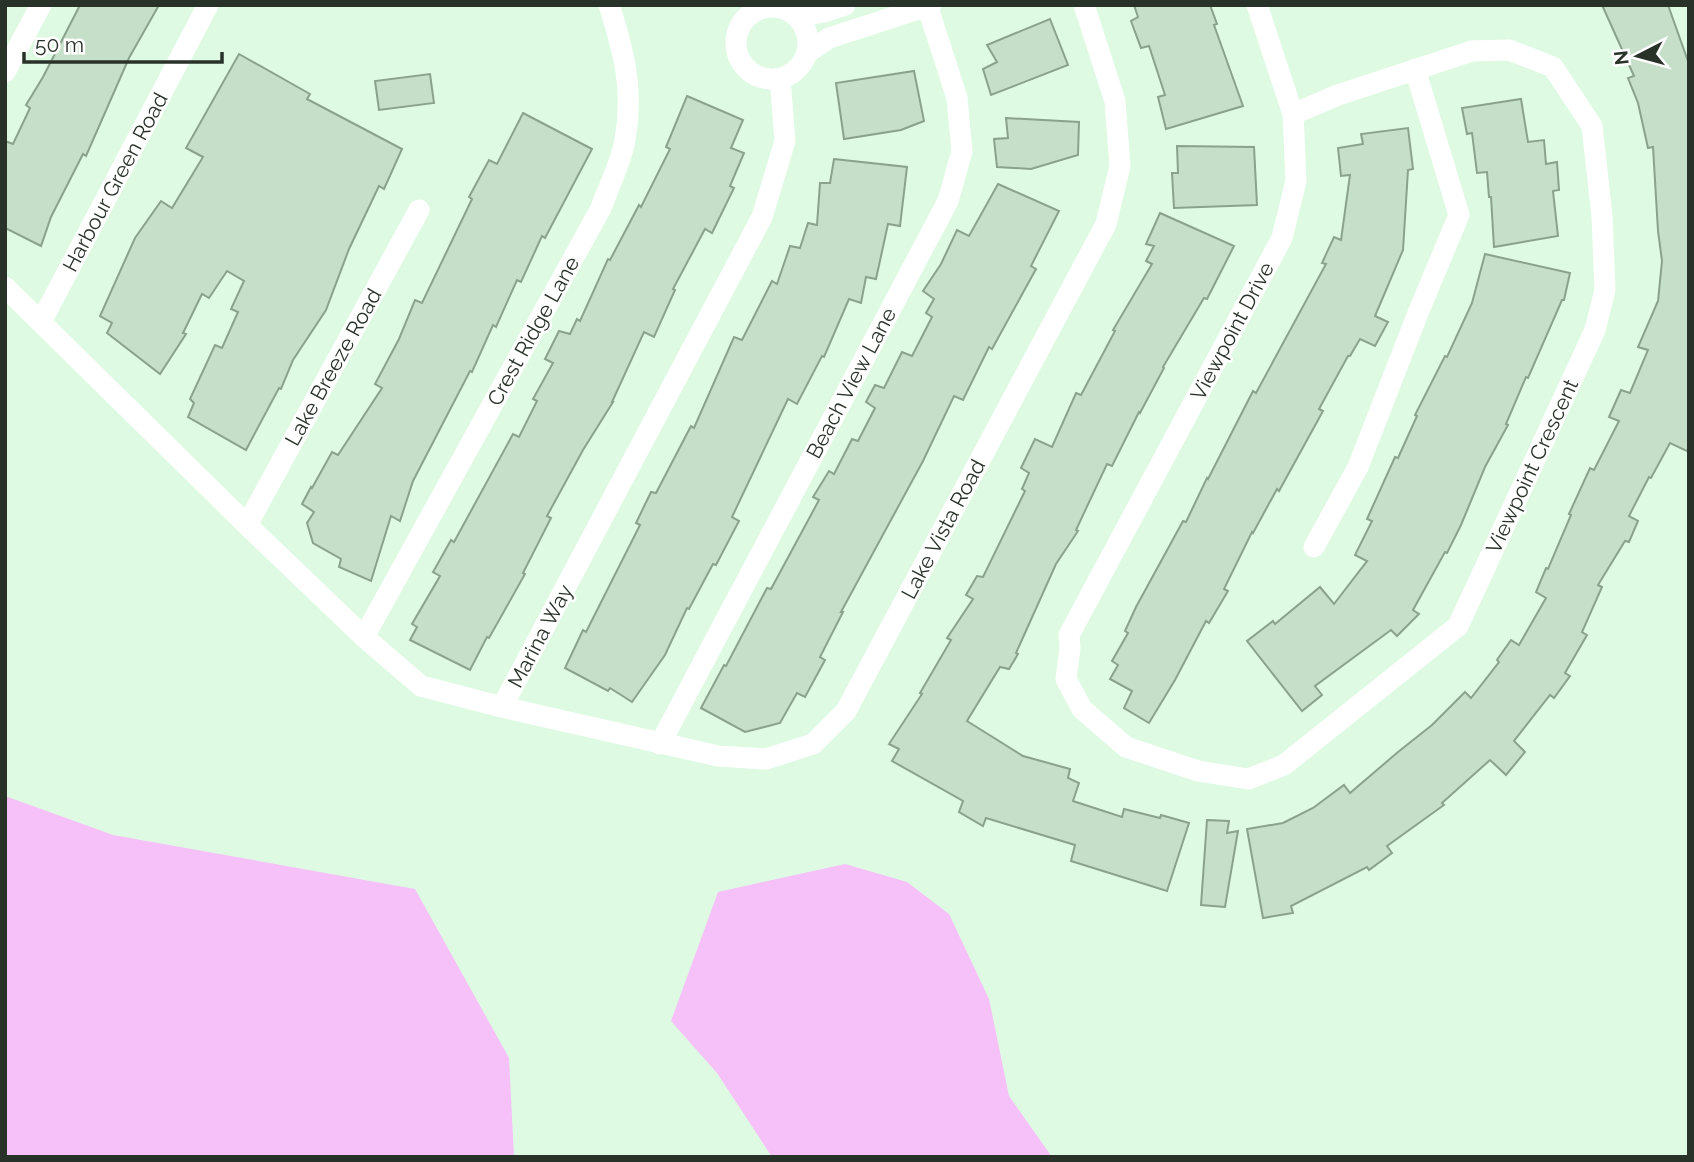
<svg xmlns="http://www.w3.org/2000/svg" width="1694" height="1162" viewBox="0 0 1694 1162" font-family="Raleway,sans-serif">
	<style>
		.green { fill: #f6c0f9 }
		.building { fill: #c6dfc9; stroke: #8aa28d; stroke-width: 2 }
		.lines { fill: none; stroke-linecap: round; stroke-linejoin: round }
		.minor { stroke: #fff; stroke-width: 21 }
		.labels { text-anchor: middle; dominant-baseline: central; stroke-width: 5; stroke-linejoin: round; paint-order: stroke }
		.street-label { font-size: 21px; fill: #283229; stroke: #fff }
	</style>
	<rect width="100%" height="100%" fill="#dffae3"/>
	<g class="green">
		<path d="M 5,796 L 113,835 L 415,889 L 509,1058 L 514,1157 L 5,1157 Z"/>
		<path d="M 845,864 L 907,882 L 949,914 L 989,999 L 1009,1096 L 1052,1157 L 772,1157 L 717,1073 L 671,1021 L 718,892 Z"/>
	</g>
	<g class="building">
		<path d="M 80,5 L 159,5 L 129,58 L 86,156 L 83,154 L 51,217 L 41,246 L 5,228 L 5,141 L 13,144 L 30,108 L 26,105 L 43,77 Z"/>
		<path d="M 1134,5 L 1210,5 L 1217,24 L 1214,25 L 1243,106 L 1166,129 L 1158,97 L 1165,95 L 1149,46 L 1141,48 L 1131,21 L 1138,17 Z"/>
		<path d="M 1602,5 L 1668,5 L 1689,64 L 1689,452 L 1670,443 L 1651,478 L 1649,477 L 1629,516 L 1638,521 L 1629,542 L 1625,541 L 1598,585 L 1602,587 L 1582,632 L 1587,635 L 1565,673 L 1570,676 L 1554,698 L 1550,695 L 1514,741 L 1525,752 L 1506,775 L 1490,760 L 1442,803 L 1444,805 L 1387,846 L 1392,853 L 1369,870 L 1367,867 L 1291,906 L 1293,913 L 1263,918 L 1247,829 L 1283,823 L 1313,808 L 1344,785 L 1350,793 L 1398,752 L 1432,725 L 1465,692 L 1471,698 L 1499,662 L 1497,660 L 1511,640 L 1519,645 L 1546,598 L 1536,592 L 1546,568 L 1548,569 L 1571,515 L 1569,514 L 1590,468 L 1594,470 L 1619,421 L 1609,417 L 1621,390 L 1630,393 L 1648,350 L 1638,347 L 1658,301 L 1662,261 L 1658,231 L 1653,147 L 1648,148 L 1638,103 L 1628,78 L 1634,76 Z"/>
		<path d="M 1050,19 L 1068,65 L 991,95 L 983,69 L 997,62 L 987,45 Z"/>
		<path d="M 239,54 L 310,94 L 307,99 L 402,149 L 384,189 L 379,186 L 349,249 L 326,310 L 293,360 L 281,389 L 279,388 L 246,450 L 188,417 L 194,403 L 190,399 L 215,345 L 222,348 L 238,312 L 231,309 L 244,281 L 227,271 L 209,298 L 202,294 L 183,333 L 186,334 L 160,374 L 107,333 L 112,323 L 100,316 L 135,238 L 161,201 L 172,208 L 203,157 L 186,148 Z"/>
		<path d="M 914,71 L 924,121 L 901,130 L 844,139 L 836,83 Z"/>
		<path d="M 430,74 L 434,103 L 379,110 L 375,81 Z"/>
		<path d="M 687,96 L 743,120 L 731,148 L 744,153 L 730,186 L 734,188 L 712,233 L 705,229 L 673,289 L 675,290 L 654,337 L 644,332 L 612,402 L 613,402 L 583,450 L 547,516 L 551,518 L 523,573 L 525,574 L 489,638 L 487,637 L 470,670 L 410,640 L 417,627 L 412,624 L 440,576 L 433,572 L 451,540 L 454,542 L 513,434 L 519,437 L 537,401 L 533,399 L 553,363 L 545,359 L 559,331 L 570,334 L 577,319 L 580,321 L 608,259 L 610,260 L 639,205 L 641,207 L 670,149 L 666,147 Z"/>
		<path d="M 1521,99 L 1528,142 L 1544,140 L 1546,164 L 1557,162 L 1559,190 L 1553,191 L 1558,236 L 1494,247 L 1491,197 L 1489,197 L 1487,172 L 1477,173 L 1472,133 L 1467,134 L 1462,108 Z"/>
		<path d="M 523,113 L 592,149 L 545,238 L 542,236 L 521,282 L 517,280 L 496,327 L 493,325 L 472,372 L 470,371 L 413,481 L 400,521 L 391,516 L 371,581 L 339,567 L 341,559 L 313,543 L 307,523 L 314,512 L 302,504 L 311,487 L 312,488 L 332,452 L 338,455 L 382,388 L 375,384 L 399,339 L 415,300 L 422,303 L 472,199 L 469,197 L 489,160 L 497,164 Z"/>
		<path d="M 1006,118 L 1079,122 L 1078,155 L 1031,169 L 997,167 L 994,139 L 1008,138 Z"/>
		<path d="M 1408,128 L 1413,169 L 1408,170 L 1403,250 L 1375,316 L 1388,322 L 1375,346 L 1360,339 L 1350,356 L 1348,356 L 1319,409 L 1323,411 L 1279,491 L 1277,489 L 1253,533 L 1252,532 L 1224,589 L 1228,591 L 1209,623 L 1206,621 L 1175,680 L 1149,723 L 1124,708 L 1132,691 L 1110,679 L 1118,665 L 1112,661 L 1128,633 L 1125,631 L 1136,607 L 1183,521 L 1186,522 L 1207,478 L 1208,479 L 1253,391 L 1256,393 L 1326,264 L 1322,263 L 1334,237 L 1341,240 L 1350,175 L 1341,176 L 1338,148 L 1363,144 L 1361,134 Z"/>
		<path d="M 1177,146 L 1254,147 L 1257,205 L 1174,208 L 1172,173 L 1178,173 Z"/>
		<path d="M 834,159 L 907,167 L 900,226 L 888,224 L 876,279 L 866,277 L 861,303 L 849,299 L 824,357 L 822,356 L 797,404 L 788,399 L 732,517 L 739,521 L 716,565 L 713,564 L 689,609 L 687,608 L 665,655 L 632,702 L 610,688 L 608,691 L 565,668 L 583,630 L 586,632 L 640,525 L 636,523 L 651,492 L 656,493 L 691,426 L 694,428 L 734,337 L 742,340 L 772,281 L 777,284 L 790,246 L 800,248 L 808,223 L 817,225 L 820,183 L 830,183 Z"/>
		<path d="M 998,184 L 1059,211 L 1031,266 L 1036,269 L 992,349 L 989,347 L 963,400 L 954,396 L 923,461 L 841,612 L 843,612 L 820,657 L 825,660 L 805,697 L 797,693 L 780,723 L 745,732 L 701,708 L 724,665 L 726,666 L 767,588 L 771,589 L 819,500 L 813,497 L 829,471 L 834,474 L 852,439 L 858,441 L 875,408 L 866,402 L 875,385 L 884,388 L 902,352 L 912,356 L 932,317 L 926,313 L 934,299 L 923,291 L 941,264 L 957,230 L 969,236 Z"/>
		<path d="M 1160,213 L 1234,246 L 1207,299 L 1204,298 L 1163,367 L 1164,368 L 1140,413 L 1139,412 L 1112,466 L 1107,464 L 1076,530 L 1078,531 L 1056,564 L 1016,653 L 1018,654 L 1009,669 L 1000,667 L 967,721 L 1023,756 L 1070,769 L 1068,778 L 1079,783 L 1073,801 L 1122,817 L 1124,809 L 1160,818 L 1161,815 L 1189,823 L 1167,891 L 1071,861 L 1075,845 L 986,818 L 983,826 L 959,812 L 963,801 L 892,761 L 899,749 L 889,744 L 922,694 L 920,693 L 951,640 L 947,638 L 973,599 L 966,595 L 977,576 L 983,577 L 1025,491 L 1022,489 L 1029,473 L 1021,468 L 1035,439 L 1052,447 L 1076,393 L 1081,395 L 1115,331 L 1113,330 L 1152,264 L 1146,261 L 1154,246 L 1146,244 Z"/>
		<path d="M 1485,254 L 1570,273 L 1564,300 L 1562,300 L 1528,378 L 1526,377 L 1506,424 L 1508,425 L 1485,467 L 1461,525 L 1447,553 L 1445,552 L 1413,610 L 1419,614 L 1397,636 L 1391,630 L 1315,686 L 1322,695 L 1302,711 L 1247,641 L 1273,621 L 1275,624 L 1320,587 L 1334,604 L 1367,561 L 1355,555 L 1372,521 L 1367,519 L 1395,457 L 1398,458 L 1417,416 L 1415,415 L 1445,356 L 1447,357 L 1472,303 Z"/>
		<path d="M 1207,820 L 1229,821 L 1227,833 L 1238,831 L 1225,907 L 1201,905 Z"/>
	</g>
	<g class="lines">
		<g class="minor">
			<path d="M 1257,5 L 1293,114 L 1296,181 L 1282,238 L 1069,635 L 1070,648 L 1066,679 L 1082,709 L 1126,747 L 1198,771 L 1248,779 L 1284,765 L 1458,626 L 1595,330 L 1605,290 L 1602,216 L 1592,126 L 1553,67 L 1509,50 L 1472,51 L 1338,95 L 1293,114"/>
			<circle cx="772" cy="43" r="36"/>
			<path d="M 797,16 L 824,12 L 845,5"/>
			<path d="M 807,53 L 829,38 L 931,5"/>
			<path d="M 5,72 L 41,5"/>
			<path d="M 5,287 L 247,525 L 364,637 L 421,686 L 502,707 L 762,217 L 785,141 L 780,79"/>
			<path d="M 41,322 L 208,5"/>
			<path d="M 247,525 L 419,210"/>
			<path d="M 1314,547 L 1358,467 L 1418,313 L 1459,215 L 1415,69"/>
			<path d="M 364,637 L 601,208 C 608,188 622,160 625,140 C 634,90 624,52 609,5"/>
			<path d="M 502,707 L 718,756 L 766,759 L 813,744 L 846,711 L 1106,224 L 1120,166 L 1115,101 L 1084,5"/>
			<path d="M 660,744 L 948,201 L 962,151 L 957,98 L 927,5"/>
		</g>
	</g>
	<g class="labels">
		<g class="street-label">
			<text transform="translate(115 182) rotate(-62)">Harbour Green Road</text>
			<text transform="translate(533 331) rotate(-61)">Crest Ridge Lane</text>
			<text transform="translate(1232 331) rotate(-62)">Viewpoint Drive</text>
			<text transform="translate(333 367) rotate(-61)">Lake Breeze Road</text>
			<text transform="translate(851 383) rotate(-62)">Beach View Lane</text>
			<text transform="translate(1532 466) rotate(-65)">Viewpoint Crescent</text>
			<text transform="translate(943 529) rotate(-62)">Lake Vista Road</text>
			<text transform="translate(540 636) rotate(-62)">Marina Way</text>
		</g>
	</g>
	<rect width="1694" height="1162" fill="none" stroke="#283229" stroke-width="14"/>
	<g transform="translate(1638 56) rotate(264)" stroke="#ffffff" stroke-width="5" paint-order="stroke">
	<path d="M0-5L12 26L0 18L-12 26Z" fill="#283229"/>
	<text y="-10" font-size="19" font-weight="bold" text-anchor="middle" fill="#283229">N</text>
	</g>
	<path d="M24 52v10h198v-10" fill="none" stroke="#283229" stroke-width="3.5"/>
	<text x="35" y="52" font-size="21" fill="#283229" stroke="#ffffff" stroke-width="5" paint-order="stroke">50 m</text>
</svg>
